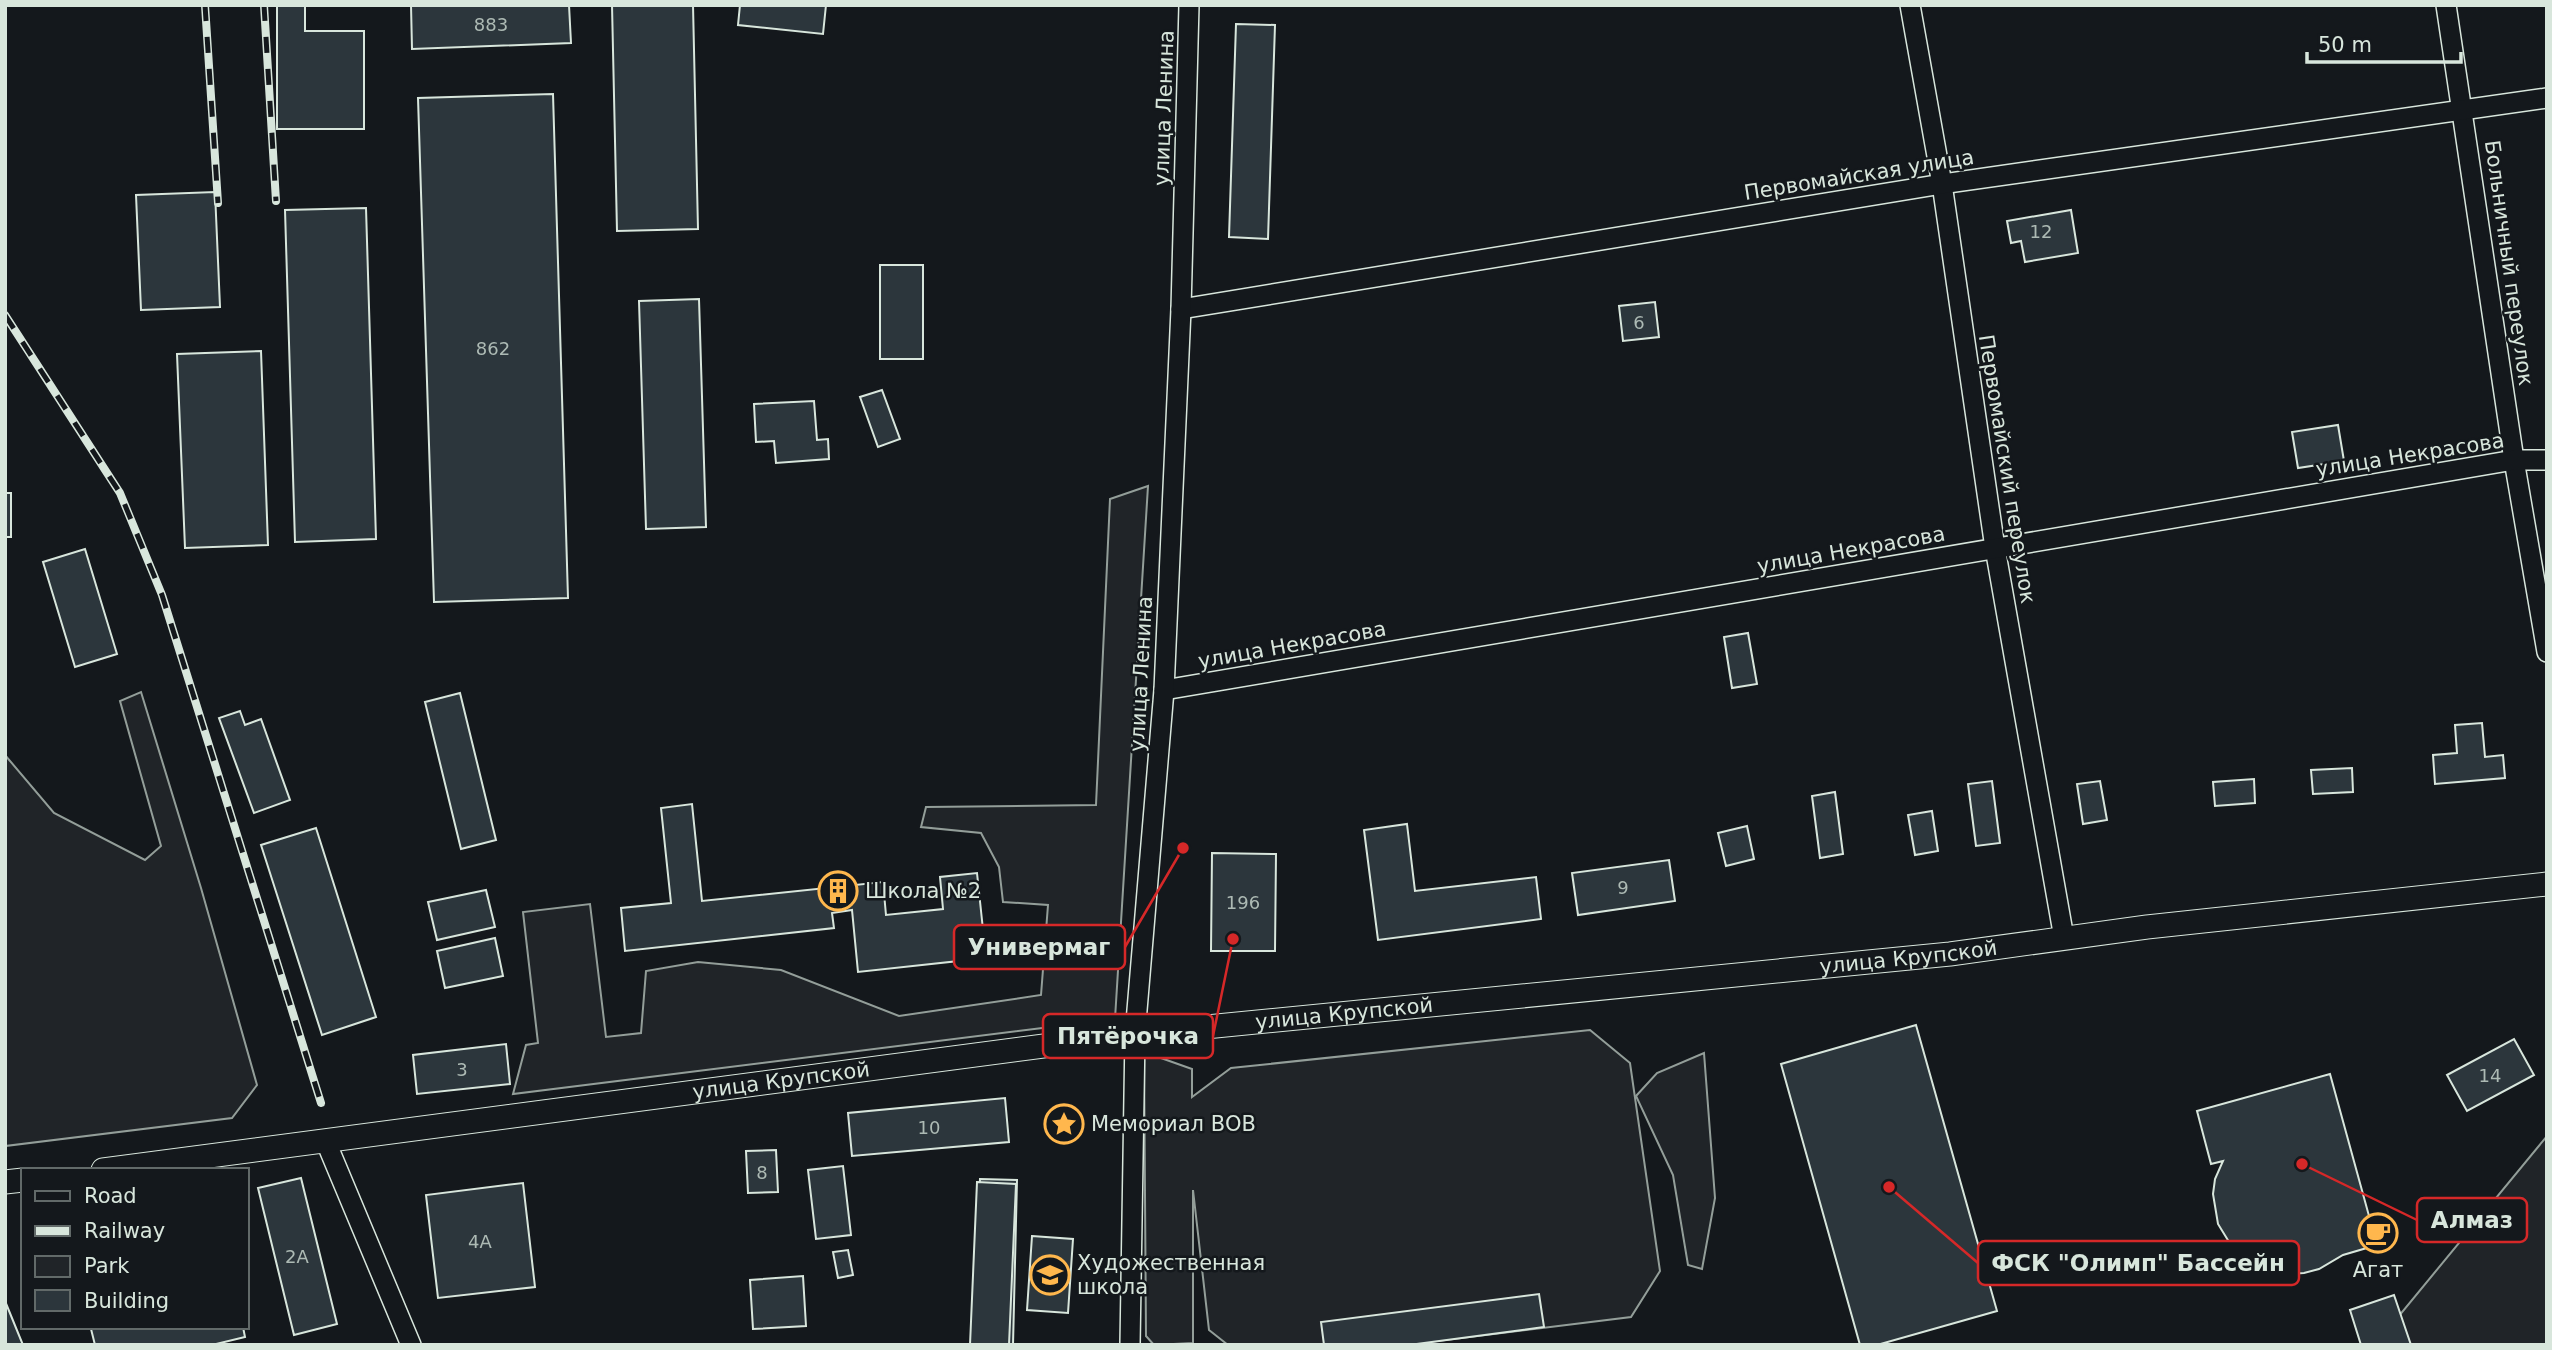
<svg xmlns="http://www.w3.org/2000/svg" width="2552" height="1350" viewBox="0 0 2552 1350" font-family="'DejaVu Sans',sans-serif">
	<style>
		.green { fill: #202428; stroke: #939e99; stroke-width: 2 }
		.building { fill: #2c363c; stroke: #d8e6dc; stroke-width: 2 }
		.lines { fill: none; stroke-linecap: round; stroke-linejoin: round }
		.minor-casing { stroke: #d8e6dc; stroke-width: 22 }
		.tertiary-casing { stroke: #d8e6dc; stroke-width: 25 }
		.minor { stroke: #14181c; stroke-width: 19 }
		.tertiary { stroke: #14181c; stroke-width: 23 }
		.rail-casing { stroke: #d8e6dc; stroke-width: 8 }
		.rail { stroke: #14181c; stroke-width: 5; stroke-dasharray: 16; stroke-linecap: butt }
		.labels { text-anchor: middle; dominant-baseline: central; stroke-width: 5; stroke-linejoin: round; paint-order: stroke }
		.number-label { font-size: 18px; fill: #adbab4 }
		.street-label { font-size: 21px; fill: #d8e6dc; stroke: #14181c }
		.poi-label { font-size: 21px; fill: #d8e6dc; stroke: #14181c; text-anchor: start }
		.leader { fill: none; stroke: #d62828; stroke-width: 2.5 }
		.callout-dot { fill: #d62828; stroke: #14181c; stroke-width: 2.5 }
		.callout { fill: #14181c; stroke: #d62828; stroke-width: 2.5 }
		.callout-label { font-size: 23px; text-anchor: middle; font-weight: bold; fill: #d8e6dc }
	</style>
	<rect width="100%" height="100%" fill="#14181c"/>
	<g class="green">
		<path d="M 1148,486 L 1115,1019 L 513,1094 L 526,1045 L 538,1043 L 523,912 L 590,904 L 606,1037 L 641,1033 L 646,971 L 698,962 L 781,970 L 899,1016 L 1041,995 L 1048,905 L 1003,902 L 999,867 L 981,833 L 921,827 L 926,807 L 1096,805 L 1110,499 Z"/>
		<path d="M 141,692 L 201,888 L 257,1085 L 232,1118 L 5,1146 L 5,755 L 54,813 L 145,860 L 161,846 L 120,701 Z"/>
		<path d="M 1590,1030 L 1630,1063 L 1660,1271 L 1631,1317 L 1405,1345 L 1228,1345 L 1209,1330 L 1193,1190 L 1193,1343 L 1154,1345 L 1146,1336 L 1144,1052 L 1192,1069 L 1192,1097 L 1231,1068 Z"/>
		<path d="M 1704,1053 L 1715,1198 L 1702,1269 L 1688,1265 L 1673,1175 L 1636,1096 L 1657,1073 Z"/>
		<path d="M 2547,1136 L 2547,1345 L 2375,1345 Z"/>
	</g>
	<g class="building">
		<path d="M 277,5 L 305,5 L 305,31 L 364,31 L 364,129 L 277,129 Z"/>
		<path d="M 411,5 L 569,5 L 571,43 L 412,49 Z"/>
		<path d="M 612,5 L 693,5 L 698,229 L 617,231 Z"/>
		<path d="M 740,5 L 826,5 L 823,34 L 738,25 Z"/>
		<path d="M 1236,24 L 1275,25 L 1268,239 L 1229,237 Z"/>
		<path d="M 553,94 L 568,598 L 434,602 L 418,98 Z"/>
		<path d="M 215,192 L 220,307 L 141,310 L 136,195 Z"/>
		<path d="M 366,208 L 376,539 L 295,542 L 285,210 Z"/>
		<path d="M 2071,210 L 2078,253 L 2025,262 L 2021,241 L 2011,243 L 2007,221 Z"/>
		<rect x="880" y="265" width="43" height="94"/>
		<path d="M 699,299 L 706,527 L 646,529 L 639,301 Z"/>
		<path d="M 1655,302 L 1659,337 L 1623,341 L 1619,306 Z"/>
		<path d="M 261,351 L 268,545 L 185,548 L 177,354 Z"/>
		<path d="M 882,390 L 900,439 L 878,447 L 860,397 Z"/>
		<path d="M 814,401 L 817,440 L 828,439 L 829,459 L 776,463 L 774,441 L 756,442 L 754,404 Z"/>
		<path d="M 2338,425 L 2344,461 L 2298,468 L 2292,432 Z"/>
		<rect x="5" y="493" width="6" height="44"/>
		<path d="M 85,549 L 117,654 L 75,667 L 43,562 Z"/>
		<path d="M 1748,633 L 1757,684 L 1732,688 L 1724,637 Z"/>
		<path d="M 460,693 L 496,840 L 461,849 L 425,702 Z"/>
		<path d="M 240,711 L 245,725 L 261,719 L 290,800 L 254,813 L 219,718 Z"/>
		<path d="M 2482,723 L 2485,757 L 2503,755 L 2505,778 L 2435,784 L 2433,755 L 2457,753 L 2455,725 Z"/>
		<path d="M 2352,768 L 2353,792 L 2313,794 L 2311,770 Z"/>
		<path d="M 2254,779 L 2255,803 L 2215,806 L 2213,782 Z"/>
		<path d="M 1992,781 L 2000,843 L 1976,846 L 1968,784 Z"/>
		<path d="M 2100,781 L 2107,820 L 2083,824 L 2077,784 Z"/>
		<path d="M 1835,792 L 1843,854 L 1820,858 L 1812,796 Z"/>
		<path d="M 692,804 L 702,901 L 883,882 L 886,915 L 943,909 L 940,877 L 977,873 L 986,958 L 858,972 L 852,910 L 832,913 L 834,928 L 625,951 L 621,908 L 671,903 L 661,808 Z"/>
		<path d="M 1932,811 L 1938,851 L 1915,855 L 1908,815 Z"/>
		<path d="M 1407,824 L 1415,891 L 1536,877 L 1541,919 L 1378,940 L 1364,830 Z"/>
		<path d="M 1747,826 L 1754,859 L 1726,866 L 1718,833 Z"/>
		<path d="M 316,828 L 376,1017 L 322,1035 L 261,845 Z"/>
		<path d="M 1212,853 L 1276,854 L 1275,951 L 1211,951 Z"/>
		<path d="M 1669,860 L 1675,901 L 1578,915 L 1572,873 Z"/>
		<path d="M 486,890 L 495,927 L 437,940 L 428,902 Z"/>
		<path d="M 495,938 L 503,976 L 445,988 L 437,951 Z"/>
		<path d="M 1916,1025 L 1997,1311 L 1877,1345 L 1860,1345 L 1781,1064 Z"/>
		<path d="M 2514,1039 L 2534,1075 L 2467,1111 L 2447,1075 Z"/>
		<path d="M 506,1044 L 510,1084 L 417,1094 L 413,1055 Z"/>
		<path d="M 2330,1074 L 2377,1245 L 2343,1255 L 2319,1269 L 2304,1273 L 2289,1274 L 2259,1268 L 2234,1250 L 2218,1224 L 2213,1194 L 2215,1179 L 2223,1161 L 2211,1164 L 2197,1111 Z"/>
		<path d="M 1005,1098 L 1009,1142 L 852,1156 L 848,1113 Z"/>
		<path d="M 776,1150 L 778,1192 L 748,1193 L 746,1151 Z"/>
		<path d="M 843,1166 L 851,1235 L 816,1239 L 808,1170 Z"/>
		<path d="M 301,1178 L 337,1324 L 294,1335 L 258,1188 Z"/>
		<path d="M 980,1179 L 1017,1180 L 1013,1345 L 971,1345 Z"/>
		<path d="M 977,1182 L 1016,1184 L 1009,1345 L 970,1345 Z"/>
		<path d="M 523,1183 L 535,1287 L 438,1298 L 426,1195 Z"/>
		<path d="M 1032,1236 L 1073,1239 L 1068,1313 L 1027,1310 Z"/>
		<path d="M 848,1250 L 853,1275 L 838,1278 L 833,1252 Z"/>
		<path d="M 803,1276 L 806,1326 L 753,1329 L 750,1280 Z"/>
		<path d="M 1539,1294 L 1544,1327 L 1409,1345 L 1324,1345 L 1321,1322 Z"/>
		<path d="M 2394,1295 L 2411,1345 L 2361,1345 L 2350,1310 Z"/>
		<path d="M 5,1301 L 23,1345 L 5,1345 Z"/>
		<path d="M 97,1327 L 243,1327 L 245,1337 L 212,1345 L 95,1345 L 91,1329 Z"/>
	</g>
	<g class="lines">
		<g class="minor-casing">
			<g id="minor">
				<path d="M 1910,5 L 1942,184 L 1995,548 L 2064,938"/>
				<path d="M 2446,5 L 2514,460 L 2547,652"/>
				<path d="M 1181,309 L 1942,184 L 2547,98"/>
				<path d="M 1164,690 L 2514,460 L 2547,460"/>
				<path d="M 326,1142 L 411,1345"/>
				<path d="M 1130,1345 L 1135,1034 L 1164,690 L 1181,309 L 1189,5"/>
			</g>
		</g>
		<g class="tertiary-casing">
			<g id="tertiary">
				<path id="s1" d="M 103,1170 L 1135,1034 L 1950,954 L 2147,927 L 2547,884"/>
				<path d="M 5,1182 L 23,1180"/>
			</g>
		</g>
		<use href="#minor" class="minor"/>
		<use href="#tertiary" class="tertiary"/>
		<g class="rail-casing">
			<g id="rail">
				<path d="M 205,5 L 218,203"/>
				<path d="M 264,5 L 276,201"/>
				<path d="M 5,315 L 120,493 L 162,595 L 321,1103"/>
			</g>
		</g>
		<use href="#rail" class="rail"/>
	</g>
	<defs>
		<g id="building-ring" transform="scale(2.0125)"><circle r="9.5" fill="#14181c" stroke="#ffb74d" stroke-width="1.5"/><path d="M-4-6H4V6H1V3H-1V6H-4ZM-2.5-4.3h1.7v1.8h-1.7ZM.8-4.3h1.7v1.8H.8ZM-2.5-1h1.7V.8h-1.7ZM.8-1h1.7V.8H.8Z" fill="#ffb74d"/></g>
		<g id="sight-ring" transform="scale(2.0125)"><circle r="9.5" fill="#14181c" stroke="#ffb74d" stroke-width="1.5"/><path d="M0-6L1.8-2.2L6-1.7L2.9 1.2L3.7 5.4L0 3.3L-3.7 5.4L-2.9 1.2L-6-1.7L-1.8-2.2Z" fill="#ffb74d"/></g>
		<g id="cafe-ring" transform="scale(2.0125)"><circle r="9.5" fill="#14181c" stroke="#ffb74d" stroke-width="1.5"/><path d="M-5.5-4.5H6V0H3Q3 3.5 0 3.5H-2.5Q-5.5 3.5-5.5 0ZM3-3.2v2h1.7v-2ZM-6 4.5H4V6H-6Z" fill="#ffb74d"/></g>
		<g id="school-ring" transform="scale(2.0125)"><circle r="9.5" fill="#14181c" stroke="#ffb74d" stroke-width="1.5"/><path d="M0-5L7-2L0 1L-7-2ZM-4 1L0 2.5L4 1V4Q0 6-4 4Z" fill="#ffb74d"/></g>
	</defs>
	<g fill-rule="evenodd">
		<use href="#building-ring" x="838" y="891"/>
		<use href="#sight-ring" x="1064" y="1124"/>
		<use href="#cafe-ring" x="2378" y="1233"/>
		<use href="#school-ring" x="1050" y="1275"/>
	</g>
	<g class="labels">
		<g class="number-label">
			<text x="491" y="24">883</text>
			<text x="2041" y="231">12</text>
			<text x="1639" y="322">6</text>
			<text x="493" y="348">862</text>
			<text x="1623" y="887">9</text>
			<text x="1243" y="902">196</text>
			<text x="462" y="1069">3</text>
			<text x="2490" y="1075">14</text>
			<text x="929" y="1127">10</text>
			<text x="762" y="1172">8</text>
			<text x="480" y="1241">4А</text>
			<text x="297" y="1256">2А</text>
		</g>
		<g class="street-label">
			<text transform="translate(1164 108) rotate(-88)">улица Ленина</text>
			<text transform="translate(1859 175) rotate(-9)">Первомайская улица</text>
			<text transform="translate(2509 263) rotate(82)">Больничный переулок</text>
			<text transform="translate(2410 455) rotate(-9)">улица Некрасова</text>
			<text transform="translate(2007 469) rotate(81)">Первомайский переулок</text>
			<text transform="translate(1851 550) rotate(-10)">улица Некрасова</text>
			<text transform="translate(1292 645) rotate(-10)">улица Некрасова</text>
			<text transform="translate(1141 674) rotate(-87)">улица Ленина</text>
			<text stroke="none"><textPath href="#s1" startOffset="1818">улица Крупской</textPath></text>
			<text stroke="none"><textPath href="#s1" startOffset="1251">улица Крупской</textPath></text>
			<text stroke="none"><textPath href="#s1" startOffset="684">улица Крупской</textPath></text>
		</g>
		<g class="poi-label">
			<text x="865" y="891">Школа №2</text>
			<text x="1091" y="1124">Мемориал ВОВ</text>
			<text x="1077" y="1263">Художественная<tspan x="1077" dy="24">школа</tspan></text>
			<text x="2378" y="1270" text-anchor="middle">Агат</text>
		</g>
	</g>
	<path class="leader" d="M1183 848L1125 947M1233 939L1213 1036M2302 1164L2417 1220M1889 1187L1978 1263"/>
	<g class="callout-dot">
		<circle cx="1183" cy="848" r="7"/>
		<circle cx="1233" cy="939" r="7"/>
		<circle cx="2302" cy="1164" r="7"/>
		<circle cx="1889" cy="1187" r="7"/>
	</g>
	<g class="callout">
		<rect x="954" y="925" width="171" height="44" rx="7"/>
		<rect x="1043" y="1014" width="170" height="44" rx="7"/>
		<rect x="2417" y="1198" width="110" height="44" rx="7"/>
		<rect x="1978" y="1241" width="321" height="44" rx="7"/>
	</g>
	<g class="callout-label">
		<text x="1039" y="955">Универмаг</text>
		<text x="1128" y="1044">Пятёрочка</text>
		<text x="2472" y="1228">Алмаз</text>
		<text x="2138" y="1271">ФСК "Олимп" Бассейн</text>
	</g>
	<rect width="2552" height="1350" fill="none" stroke="#d8e6dc" stroke-width="14"/>
	<rect x="21" y="1168" width="228" height="161" fill="#14181c" stroke="#626a69" stroke-width="2"/>
	<rect x="35" y="1191" width="35" height="10" fill="#14181c" stroke="#626a69" stroke-width="2"/>
	<text x="84" y="1203" font-size="21" fill="#d8e6dc">Road</text>
	<rect x="35" y="1226" width="35" height="10" fill="#d8e6dc" stroke="#626a69" stroke-width="2"/>
	<text x="84" y="1238" font-size="21" fill="#d8e6dc">Railway</text>
	<rect x="35" y="1256" width="35" height="21" fill="#202428" stroke="#626a69" stroke-width="2"/>
	<text x="84" y="1273" font-size="21" fill="#d8e6dc">Park</text>
	<rect x="35" y="1290" width="35" height="21" fill="#2c363c" stroke="#626a69" stroke-width="2"/>
	<text x="84" y="1308" font-size="21" fill="#d8e6dc">Building</text>
	<path d="M2307 52v10h154v-10" fill="none" stroke="#d8e6dc" stroke-width="3.5"/>
	<text x="2318" y="52" font-size="21" fill="#d8e6dc" stroke="#14181c" stroke-width="5" paint-order="stroke">50 m</text>
</svg>
